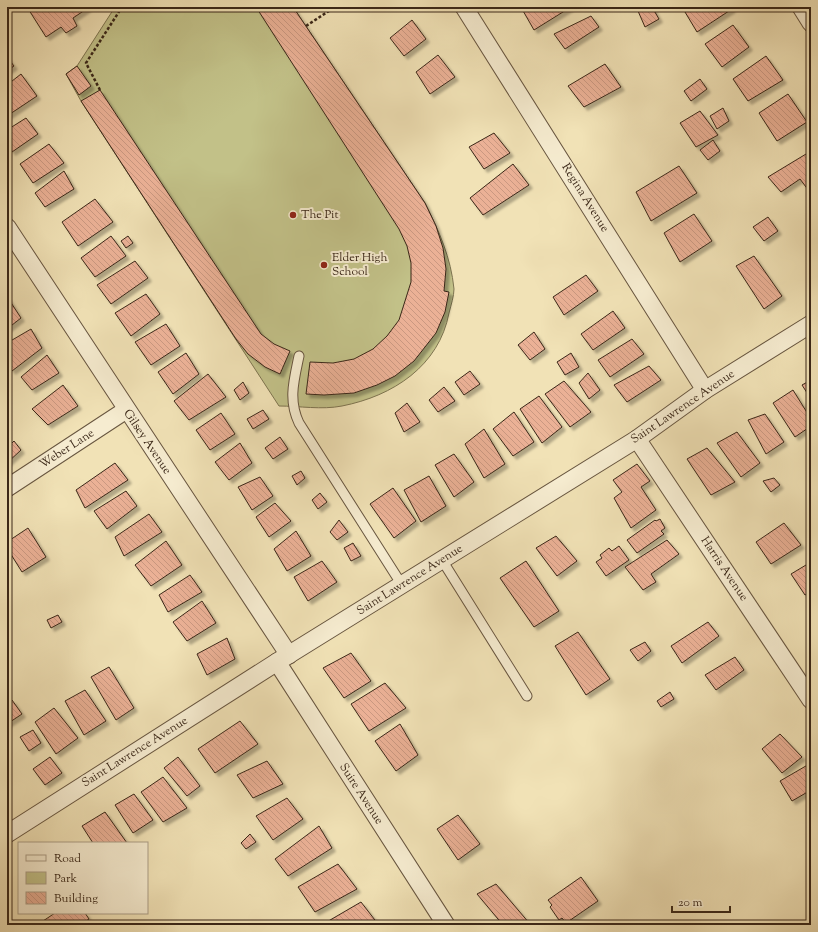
<svg xmlns="http://www.w3.org/2000/svg" width="818" height="932" viewBox="0 0 818 932" font-family="'Sorts Mill Goudy',serif">
	<style>
		.park { fill: #c2c188; stroke: #7e7450 }
		.building { fill: url(#building-back-hatch); stroke: #3a2718; filter: url(#shadow) }
		.lines { fill: none; stroke-linecap: round; stroke-linejoin: round }
		.lane-casing { stroke: #685640; stroke-width: 11 }
		.street-casing { stroke: #685640; stroke-width: 19 }
		.path { stroke: #3a2718; stroke-width: 2.5; stroke-dasharray: 3 2; stroke-linecap: butt }
		.lane { stroke: #f6ecd0; stroke-width: 9 }
		.street { stroke: #f6ecd0; stroke-width: 17 }
		.poi-dot { fill: #8f2418; stroke: #f6ecd0; stroke-width: 1.5 }
		.labels { text-anchor: middle; dominant-baseline: central; stroke-width: 4; stroke-linejoin: round; paint-order: stroke }
		.street-label { font-size: 12px; fill: #3a2718; stroke: #f6ecd0 }
		.poi-label { font-size: 12px; fill: #3a2718; stroke: #f6ecd0; text-anchor: start }
	</style>
	<defs>
		<pattern id="building-back-hatch" width="6" height="6" patternUnits="userSpaceOnUse"><rect width="6" height="6" fill="#ebb196"/><path d="M-1 5l2 2M0 0l6 6M5-1l2 2" fill="none" stroke="#ca9881"/></pattern>
		<filter id="shadow"><feDropShadow dx="3.5" dy="3.5" stdDeviation="1" flood-color="#0004"/></filter>
	</defs>
	<rect width="100%" height="100%" fill="#f1e2b6"/>
	<filter id="stains"><feTurbulence type="fractalNoise" baseFrequency=".005" numOctaves="4"/><feColorMatrix values="0 0 0 0 .2 0 0 0 0 .09 0 0 0 0 .02 0 0 0 .5 -.17"/></filter>
	<radialGradient id="worn" r=".72"><stop offset=".6" stop-color="#630" stop-opacity="0"/><stop offset="1" stop-color="#630" stop-opacity=".3"/></radialGradient>
	<path class="park" d="M 115,7 L 293,7 L 425,203 C 439,231 451,258 454,289 C 454,296 451,305 449,313 C 439,366 393,396 342,406 C 322,410 299,406 279,406 L 81,101 L 66,74 L 77,66 Z"/>
	<g class="building">
		<path d="M 27,7 L 87,7 L 88,8 L 73,18 L 77,26 L 66,33 L 61,27 L 46,37 Z"/>
		<path d="M 256,7 L 293,7 L 425,203 L 436,226 L 443,248 L 446,269 L 444,291 L 449,292 L 445,312 L 436,333 L 414,361 L 395,376 L 377,385 L 354,393 L 324,395 L 306,394 L 310,362 L 333,363 L 354,359 L 373,349 L 387,336 L 399,320 L 411,282 L 411,263 L 407,246 L 399,229 Z"/>
		<path d="M 525,7 L 571,7 L 534,30 L 522,9 Z"/>
		<path d="M 649,7 L 652,7 L 659,19 L 645,27 L 638,11 Z"/>
		<path d="M 682,7 L 731,7 L 732,9 L 697,32 Z"/>
		<path d="M 591,16 L 599,27 L 565,49 L 554,34 Z"/>
		<path d="M 412,20 L 426,39 L 404,56 L 390,38 Z"/>
		<path d="M 733,25 L 749,47 L 722,67 L 705,44 Z"/>
		<path d="M 438,55 L 455,77 L 430,94 L 416,72 Z"/>
		<path d="M 766,56 L 783,80 L 748,101 L 733,79 Z"/>
		<path d="M 7,57 L 14,66 L 7,71 Z"/>
		<path d="M 605,64 L 621,87 L 584,107 L 568,86 Z"/>
		<path d="M 77,66 L 91,86 L 79,95 L 66,74 Z"/>
		<path d="M 21,74 L 37,96 L 7,116 L 7,85 Z"/>
		<path d="M 700,79 L 707,89 L 691,101 L 684,91 Z"/>
		<path d="M 100,90 L 261,334 L 274,344 L 290,351 L 280,374 L 265,367 L 248,354 L 236,339 L 81,101 Z"/>
		<path d="M 788,94 L 807,122 L 777,141 L 759,113 Z"/>
		<path d="M 723,108 L 729,121 L 717,129 L 710,116 Z"/>
		<path d="M 700,111 L 718,135 L 696,147 L 680,123 Z"/>
		<path d="M 26,118 L 38,134 L 12,152 L 7,145 L 7,130 Z"/>
		<path d="M 494,133 L 510,153 L 484,169 L 469,147 Z"/>
		<path d="M 713,140 L 720,151 L 708,160 L 700,150 Z"/>
		<path d="M 49,144 L 64,163 L 33,183 L 20,164 Z"/>
		<path d="M 811,151 L 811,190 L 809,191 L 800,179 L 781,192 L 768,177 Z"/>
		<path d="M 513,164 L 529,185 L 483,215 L 470,198 Z"/>
		<path d="M 679,166 L 697,193 L 651,221 L 636,192 Z"/>
		<path d="M 64,171 L 74,189 L 45,207 L 35,193 Z"/>
		<path d="M 95,199 L 113,222 L 78,246 L 62,222 Z"/>
		<path d="M 694,214 L 712,241 L 680,262 L 664,233 Z"/>
		<path d="M 768,217 L 778,231 L 764,241 L 753,227 Z"/>
		<path d="M 111,236 L 126,256 L 95,277 L 81,258 Z"/>
		<path d="M 128,236 L 133,243 L 126,248 L 121,241 Z"/>
		<path d="M 754,256 L 782,296 L 764,309 L 736,266 Z"/>
		<path d="M 135,261 L 148,278 L 111,304 L 97,285 Z"/>
		<path d="M 586,275 L 598,291 L 564,315 L 553,297 Z"/>
		<path d="M 146,294 L 160,314 L 131,336 L 115,313 Z"/>
		<path d="M 8,298 L 21,318 L 7,329 L 7,298 Z"/>
		<path d="M 613,311 L 625,328 L 593,350 L 581,334 Z"/>
		<path d="M 166,324 L 180,346 L 151,365 L 135,342 Z"/>
		<path d="M 31,329 L 42,348 L 12,371 L 7,364 L 7,343 Z"/>
		<path d="M 534,332 L 545,349 L 530,360 L 518,345 Z"/>
		<path d="M 632,339 L 644,354 L 610,377 L 598,360 Z"/>
		<path d="M 186,353 L 199,374 L 173,394 L 158,372 Z"/>
		<path d="M 571,353 L 579,367 L 565,375 L 557,362 Z"/>
		<path d="M 47,355 L 59,373 L 32,390 L 21,377 Z"/>
		<path d="M 649,366 L 661,380 L 627,402 L 614,385 Z"/>
		<path d="M 470,371 L 480,384 L 464,395 L 455,382 Z"/>
		<path d="M 588,373 L 600,390 L 589,399 L 579,383 Z"/>
		<path d="M 208,374 L 226,397 L 189,420 L 174,401 Z"/>
		<path d="M 811,380 L 811,399 L 802,385 Z"/>
		<path d="M 564,381 L 591,412 L 570,427 L 545,394 Z"/>
		<path d="M 243,382 L 249,393 L 240,400 L 234,390 Z"/>
		<path d="M 63,385 L 78,406 L 48,425 L 32,409 Z"/>
		<path d="M 444,387 L 455,401 L 438,412 L 429,400 Z"/>
		<path d="M 793,390 L 811,419 L 811,426 L 795,437 L 773,403 Z"/>
		<path d="M 539,396 L 562,427 L 542,443 L 520,409 Z"/>
		<path d="M 407,403 L 420,422 L 404,432 L 395,413 Z"/>
		<path d="M 263,410 L 269,419 L 253,429 L 247,419 Z"/>
		<path d="M 514,412 L 534,442 L 513,456 L 493,429 Z"/>
		<path d="M 221,413 L 235,434 L 210,450 L 196,430 Z"/>
		<path d="M 765,414 L 784,442 L 766,454 L 748,420 Z"/>
		<path d="M 484,429 L 505,464 L 484,478 L 465,444 Z"/>
		<path d="M 737,432 L 760,463 L 741,477 L 717,443 Z"/>
		<path d="M 280,437 L 288,449 L 273,459 L 265,448 Z"/>
		<path d="M 14,441 L 21,450 L 7,463 L 7,448 Z"/>
		<path d="M 240,443 L 252,463 L 229,480 L 215,462 Z"/>
		<path d="M 707,448 L 735,482 L 711,495 L 687,459 Z"/>
		<path d="M 454,454 L 474,482 L 454,497 L 435,465 Z"/>
		<path d="M 115,463 L 128,480 L 85,508 L 76,490 Z"/>
		<path d="M 637,464 L 650,481 L 641,487 L 656,510 L 631,528 L 614,498 L 622,492 L 613,480 Z"/>
		<path d="M 301,471 L 305,478 L 297,485 L 292,476 Z"/>
		<path d="M 429,476 L 446,506 L 421,522 L 404,490 Z"/>
		<path d="M 260,477 L 273,496 L 252,510 L 238,487 Z"/>
		<path d="M 774,478 L 780,485 L 771,492 L 763,481 Z"/>
		<path d="M 393,488 L 416,521 L 394,538 L 370,504 Z"/>
		<path d="M 126,491 L 137,506 L 107,529 L 94,511 Z"/>
		<path d="M 320,493 L 327,502 L 318,509 L 312,500 Z"/>
		<path d="M 275,503 L 291,521 L 269,537 L 256,517 Z"/>
		<path d="M 149,514 L 162,532 L 124,556 L 115,537 Z"/>
		<path d="M 660,519 L 665,528 L 661,531 L 664,534 L 637,553 L 627,540 L 655,520 L 656,521 Z"/>
		<path d="M 339,520 L 348,532 L 337,540 L 330,532 Z"/>
		<path d="M 784,523 L 801,545 L 771,564 L 756,542 Z"/>
		<path d="M 28,528 L 46,557 L 22,572 L 7,548 L 7,542 Z"/>
		<path d="M 296,531 L 311,556 L 287,571 L 274,549 Z"/>
		<path d="M 556,536 L 577,561 L 557,576 L 536,548 Z"/>
		<path d="M 667,540 L 679,554 L 651,574 L 656,582 L 643,590 L 625,567 Z"/>
		<path d="M 166,541 L 182,565 L 151,586 L 135,565 Z"/>
		<path d="M 353,543 L 361,556 L 351,561 L 344,548 Z"/>
		<path d="M 619,546 L 629,560 L 606,576 L 596,562 L 602,558 L 600,555 L 609,548 L 612,551 Z"/>
		<path d="M 322,561 L 337,582 L 308,601 L 294,577 Z"/>
		<path d="M 526,561 L 559,611 L 534,627 L 500,578 Z"/>
		<path d="M 811,562 L 811,592 L 805,595 L 791,574 Z"/>
		<path d="M 190,575 L 202,592 L 168,612 L 159,595 Z"/>
		<path d="M 202,601 L 216,623 L 187,641 L 173,622 Z"/>
		<path d="M 58,615 L 62,622 L 51,628 L 47,620 Z"/>
		<path d="M 708,622 L 719,636 L 682,663 L 671,646 Z"/>
		<path d="M 578,632 L 610,679 L 586,695 L 555,646 Z"/>
		<path d="M 227,638 L 235,659 L 207,675 L 197,654 Z"/>
		<path d="M 645,642 L 651,651 L 638,661 L 630,650 Z"/>
		<path d="M 351,653 L 371,681 L 344,698 L 323,668 Z"/>
		<path d="M 735,657 L 744,670 L 716,690 L 705,675 Z"/>
		<path d="M 109,667 L 134,708 L 116,720 L 91,677 Z"/>
		<path d="M 385,683 L 406,708 L 369,731 L 351,704 Z"/>
		<path d="M 85,690 L 106,721 L 84,735 L 65,701 Z"/>
		<path d="M 670,692 L 674,699 L 661,707 L 657,701 Z"/>
		<path d="M 12,700 L 22,714 L 7,724 L 7,703 Z"/>
		<path d="M 54,708 L 78,738 L 56,754 L 35,722 Z"/>
		<path d="M 240,721 L 258,744 L 215,773 L 198,749 Z"/>
		<path d="M 400,724 L 418,755 L 396,771 L 375,741 Z"/>
		<path d="M 33,730 L 41,743 L 29,751 L 20,737 Z"/>
		<path d="M 780,734 L 802,757 L 782,773 L 762,749 Z"/>
		<path d="M 50,757 L 62,773 L 45,785 L 33,769 Z"/>
		<path d="M 178,757 L 200,786 L 187,796 L 164,768 Z"/>
		<path d="M 267,761 L 283,784 L 253,798 L 237,775 Z"/>
		<path d="M 811,763 L 811,790 L 792,801 L 780,781 Z"/>
		<path d="M 163,777 L 187,808 L 163,822 L 141,792 Z"/>
		<path d="M 134,794 L 153,820 L 133,833 L 115,805 Z"/>
		<path d="M 287,798 L 303,819 L 273,840 L 256,816 Z"/>
		<path d="M 105,812 L 127,843 L 93,843 L 82,826 Z"/>
		<path d="M 458,815 L 480,844 L 458,860 L 437,829 Z"/>
		<path d="M 319,826 L 332,848 L 288,876 L 275,859 Z"/>
		<path d="M 250,834 L 256,842 L 246,849 L 241,843 Z"/>
		<path d="M 338,864 L 357,889 L 315,912 L 298,887 Z"/>
		<path d="M 581,877 L 598,901 L 566,923 L 562,918 L 559,920 L 550,907 L 552,905 L 548,900 Z"/>
		<path d="M 496,884 L 530,924 L 503,925 L 477,894 Z"/>
		<path d="M 361,902 L 378,924 L 377,925 L 326,925 L 325,923 Z"/>
		<path d="M 55,913 L 85,913 L 89,919 L 80,925 L 46,925 L 43,921 Z"/>
	</g>
	<g class="lines">
		<g class="lane-casing">
			<g id="lane">
				<path d="M 299,356 C 294,380 288,400 299,423 L 402,585"/>
				<path d="M 442,560 L 527,696"/>
			</g>
		</g>
		<g class="street-casing">
			<g id="street">
				<path d="M 464,7 L 705,390"/>
				<path d="M 801,7 L 811,23"/>
				<path d="M 7,227 L 289,655"/>
				<path d="M 637,439 L 811,700"/>
				<path d="M 7,488 L 126,410"/>
				<path d="M 277,662 L 446,925"/>
				<path d="M 7,834 L 277,662 L 637,439 L 705,390 L 811,324"/>
			</g>
		</g>
		<g class="path">
			<path d="M 306,26 L 335,7"/>
			<path d="M 100,90 L 86,63 L 122,7"/>
		</g>
		<use href="#lane" class="lane"/>
		<use href="#street" class="street"/>
	</g>
	<g class="poi-dot">
		<circle cx="293" cy="215" r="4"/>
		<circle cx="324" cy="265" r="4"/>
	</g>
	<g class="labels">
		<g class="street-label">
			<text transform="translate(585 198) rotate(58)">Regina Avenue</text>
			<text transform="translate(683 407) rotate(-34)">Saint Lawrence Avenue</text>
			<text transform="translate(147 442) rotate(56)">Gilsey Avenue</text>
			<text transform="translate(67 449) rotate(-33)">Weber Lane</text>
			<text transform="translate(724 569) rotate(56)">Harris Avenue</text>
			<text transform="translate(410 580) rotate(-32)">Saint Lawrence Avenue</text>
			<text transform="translate(135 752) rotate(-32)">Saint Lawrence Avenue</text>
			<text transform="translate(361 794) rotate(57)">Suire Avenue</text>
		</g>
		<g class="poi-label">
			<text x="301" y="215">The Pit</text>
			<text x="332" y="258">Elder High<tspan x="332" dy="14">School</tspan></text>
		</g>
	</g>
	<rect width="818" height="932" fill="none" stroke="#f1e2b6" stroke-width="24"/>
	<rect x="8" y="8" width="802" height="916" fill="none" stroke="#3a2718" stroke-width="2"/>
	<rect x="12" y="12" width="794" height="908" fill="none" stroke="#3a2718"/>
	<rect x="18" y="842" width="130" height="72" fill="#f6ecd0" stroke="#ab9d86"/>
	<rect x="26" y="855" width="20" height="6" fill="#f6ecd0" stroke="#ab9d86"/>
	<text x="54" y="862" font-size="12" fill="#3a2718">Road</text>
	<rect x="26" y="872" width="20" height="12" fill="#c2c188" stroke="#ab9d86"/>
	<text x="54" y="882" font-size="12" fill="#3a2718">Park</text>
	<rect x="26" y="892" width="20" height="12" fill="url(#building-back-hatch)" stroke="#ab9d86"/>
	<text x="54" y="902" font-size="12" fill="#3a2718">Building</text>
	<path d="M672 906v6h58v-6" fill="none" stroke="#3a2718" stroke-width="2"/>
	<text x="678" y="906" font-size="12" fill="#3a2718" stroke="#f6ecd0" stroke-width="3" paint-order="stroke">20 m</text>
	<rect width="100%" height="100%" filter="url(#stains)"/>
	<rect width="100%" height="100%" fill="url(#worn)"/>
</svg>
